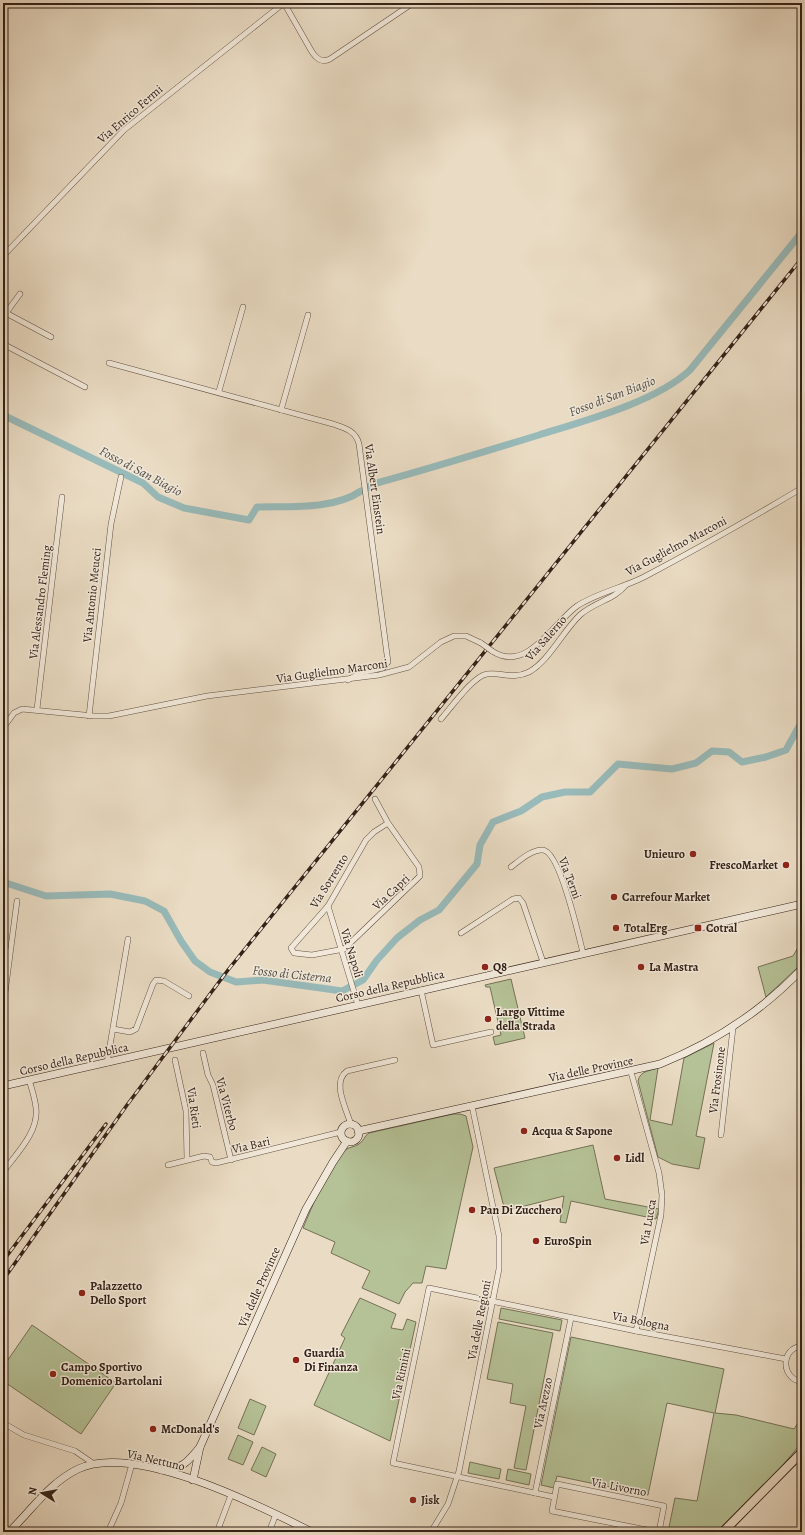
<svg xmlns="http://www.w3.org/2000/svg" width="805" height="1535" viewBox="0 0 805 1535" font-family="Alegreya,serif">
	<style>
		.green { fill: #b5c196; stroke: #757156 }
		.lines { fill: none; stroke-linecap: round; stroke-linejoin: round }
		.canal { stroke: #98bab9; stroke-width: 7 }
		.street-casing { stroke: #625042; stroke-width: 6 }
		.secondary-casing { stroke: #352117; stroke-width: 8 }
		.primary-casing { stroke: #352117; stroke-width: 10 }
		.street { stroke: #f1e8d9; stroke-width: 5 }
		.secondary { stroke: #f1e8d9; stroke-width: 7 }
		.primary { stroke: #eadcc4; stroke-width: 8 }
		.rail-casing { stroke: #352117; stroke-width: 3.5 }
		.rail { stroke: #f1e8d9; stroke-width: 2; stroke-dasharray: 6; stroke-linecap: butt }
		.street-bridge-casing { stroke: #625042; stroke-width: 6; stroke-linecap: butt }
		.street-bridge { stroke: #f1e8d9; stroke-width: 5 }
		.poi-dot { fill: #8f2418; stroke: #f1e8d9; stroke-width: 1.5 }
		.labels { text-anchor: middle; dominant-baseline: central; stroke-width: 3; stroke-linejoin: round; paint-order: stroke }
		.street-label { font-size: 12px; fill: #352117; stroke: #f1e8d9 }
		.poi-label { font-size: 12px; font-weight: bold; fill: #352117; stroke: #f1e8d9; text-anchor: start }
		.water-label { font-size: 13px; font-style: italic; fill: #534f48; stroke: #f1e8d9 }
	</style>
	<rect width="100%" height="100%" fill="#eadcc4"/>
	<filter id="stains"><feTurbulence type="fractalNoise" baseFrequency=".005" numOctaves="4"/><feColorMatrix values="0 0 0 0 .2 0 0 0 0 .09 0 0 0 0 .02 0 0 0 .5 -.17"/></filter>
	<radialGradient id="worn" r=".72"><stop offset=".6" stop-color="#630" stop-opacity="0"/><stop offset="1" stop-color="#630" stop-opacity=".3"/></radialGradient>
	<g class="green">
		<path d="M 802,941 L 802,961 L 796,969 L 766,997 L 758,967 L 793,956 Z"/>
		<path d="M 511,979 L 525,1038 L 495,1045 L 493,1037 L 501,1035 L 490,987 L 486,987 L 485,985 Z"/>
		<path d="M 714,1043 L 696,1136 L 705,1138 L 699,1169 L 672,1164 L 658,1157 L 638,1081 C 640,1071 649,1071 658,1068 L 650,1120 L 672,1125 L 684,1058 Z"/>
		<path d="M 453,1114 L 460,1114 L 466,1116 L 473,1147 L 446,1269 L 426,1266 L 422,1283 L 413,1283 L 405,1292 L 399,1304 L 362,1288 L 370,1271 L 331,1253 L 335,1242 L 303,1228 C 311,1209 330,1163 345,1150 C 349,1147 355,1147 359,1144 C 364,1141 364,1136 369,1133 Z"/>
		<path d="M 593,1145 L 605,1199 L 659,1209 L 656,1219 L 571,1201 L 566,1223 L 560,1222 L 564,1196 L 505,1211 L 494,1168 Z"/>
		<path d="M 360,1298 L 396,1314 L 391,1328 L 403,1330 L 407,1319 L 416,1322 L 390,1441 L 314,1405 L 345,1338 L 341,1335 Z"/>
		<path d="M 501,1308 L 562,1320 L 560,1331 L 499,1319 Z"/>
		<path d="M 498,1322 L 553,1333 L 526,1470 L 514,1468 L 526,1406 L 510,1403 L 513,1384 L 487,1379 Z"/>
		<path d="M 32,1325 L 116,1383 L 81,1434 L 3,1381 L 3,1367 Z"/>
		<path d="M 571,1337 L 724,1369 L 715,1413 L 736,1415 L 794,1429 L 802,1417 L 802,1442 L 774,1476 L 716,1532 L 668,1532 L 675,1498 L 697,1501 L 714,1413 L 667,1403 L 648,1495 L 557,1476 L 554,1488 L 541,1485 Z"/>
		<path d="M 250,1399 L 266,1406 L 254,1435 L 238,1428 Z"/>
		<path d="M 238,1435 L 253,1442 L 243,1465 L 228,1459 Z"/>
		<path d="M 262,1447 L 276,1454 L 266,1477 L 251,1470 Z"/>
		<path d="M 470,1462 L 501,1469 L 499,1479 L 468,1473 Z"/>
		<path d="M 508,1469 L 531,1474 L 529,1485 L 506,1480 Z"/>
	</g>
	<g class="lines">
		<g class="canal">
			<path d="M 3,415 L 143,483 L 158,497 L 184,508 L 249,520 L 257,507 C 290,506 333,510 361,491"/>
			<path d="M 367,488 L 373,484 C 429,469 483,452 539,435 C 584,421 656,402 690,370 L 802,232"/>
			<path d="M 3,882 L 46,896 L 110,894 L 145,901 L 164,911 L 181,941 L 195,961 L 210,972 L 236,982 L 263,980 L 342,991 L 363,980 L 377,960 L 397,938 L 420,920 L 439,910 L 477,864 L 480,845 L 493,822 L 521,811 L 542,797 L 565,792 L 590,792 L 618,764 L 672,769 L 696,763 L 712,751 L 729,752 L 742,762 L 766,757 L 786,750 L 802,721"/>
		</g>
		<g class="street-casing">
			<g id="street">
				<path d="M 284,3 L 312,52 C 317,59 322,63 330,59 L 413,3"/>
				<path d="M 3,256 L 124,130 L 284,3"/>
				<path d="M 6,313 L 51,337"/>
				<path d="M 3,317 L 20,294"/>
				<path d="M 3,344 L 85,387"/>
				<path d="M 109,363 L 333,424 C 345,428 356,431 359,444 L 388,662 L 383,668 L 360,673 L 348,680"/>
				<path d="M 219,391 L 243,307"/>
				<path d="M 281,410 L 308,315"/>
				<path d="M 492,651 C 527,674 553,623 577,606 C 597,593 622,588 644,577 C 697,549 750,519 802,488"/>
				<path d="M 37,709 L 62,497"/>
				<path d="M 89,716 L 111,524 L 121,477"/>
				<path d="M 441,719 C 451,708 473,676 487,674 C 503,672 512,680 529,672 C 549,661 563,631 580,615 C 594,602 614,600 626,585"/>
				<path d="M 3,728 L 14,713 L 22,709 L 94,716 L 109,716 L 207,696 L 379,675 L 409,667 L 441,642 L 454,636 L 466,636 L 481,643"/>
				<path d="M 375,799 L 388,823 L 419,867 L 420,876 L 344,949 L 312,955 L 294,953 L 291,948 L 328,906 L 366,840 L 374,832 L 388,823"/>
				<path d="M 511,867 C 519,861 532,849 543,850 C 560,852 579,937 583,953"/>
				<path d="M 328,906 L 358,1005"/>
				<path d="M 461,933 L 513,899 L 519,898 L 523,903 L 543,962"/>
				<path d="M 421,990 L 433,1045 L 491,1032"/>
				<path d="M 3,1008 L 17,901"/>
				<path d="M 113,1029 L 130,1032 L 136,1029 L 153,984 L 156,980 L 164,981 L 189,996"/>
				<path d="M 203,1053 L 208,1075 L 213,1085 L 231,1160"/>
				<path d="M 175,1060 L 186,1111 L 187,1159"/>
				<path d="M 107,1063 L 128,939"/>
				<path d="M 631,1072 L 659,1173 L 662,1195 L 661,1215 L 636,1331"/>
				<path d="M 351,1125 C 347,1110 331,1082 347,1071 L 395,1060"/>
				<path d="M 721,1135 L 733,1028"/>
				<path d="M 168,1165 L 204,1156 L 210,1157 L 212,1162 L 216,1163 L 341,1132"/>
				<path d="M 3,1172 C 16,1154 39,1132 36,1108 C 35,1099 32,1089 29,1080"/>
				<path d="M 802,1346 C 780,1348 781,1379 802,1382"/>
				<path d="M 3,1423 L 24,1435 L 75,1451 L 94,1464"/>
				<path d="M 535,1493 L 571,1318"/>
				<path d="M 554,1497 L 393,1463 L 429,1288 L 636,1331 L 786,1359"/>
				<path d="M 108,1532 L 121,1503 L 132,1464"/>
				<path d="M 217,1532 L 231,1495"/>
				<path d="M 269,1532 L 276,1514"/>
				<path d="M 431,1532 L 448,1504 L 459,1471 L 499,1269 L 499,1236 L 472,1106"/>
				<path d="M 657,1532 L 552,1511 L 557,1484 L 664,1506 L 659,1532"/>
			</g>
		</g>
		<g class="secondary-casing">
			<g id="secondary">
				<path d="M 3,1086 L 802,904"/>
				<circle cx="350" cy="1133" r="9"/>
				<path d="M 358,1131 L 660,1064 C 715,1042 761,1012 802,969"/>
				<path d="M 161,1470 C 182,1469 187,1463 200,1447 L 306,1209 L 333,1162 L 347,1141"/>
				<path d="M 193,1480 L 200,1447"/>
				<path d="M 9,1532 C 31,1511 49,1483 78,1469 C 134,1442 260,1506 312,1532"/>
			</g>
		</g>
		<g class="primary-casing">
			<path id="primary" d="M 723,1532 L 802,1452"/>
		</g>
		<use href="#street" class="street"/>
		<use href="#secondary" class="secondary"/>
		<use href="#primary" class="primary"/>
		<g class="rail-casing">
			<g id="rail">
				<path d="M 3,1261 L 106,1124"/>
				<path d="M 3,1280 L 127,1105 L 228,970 L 802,258"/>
			</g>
		</g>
		<use href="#rail" class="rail"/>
		<g class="street-bridge-casing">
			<path id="street-bridge" d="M 481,643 L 492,651"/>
		</g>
		<use href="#street-bridge" class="street-bridge"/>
	</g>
	<g class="poi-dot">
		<circle cx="693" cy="854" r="4"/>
		<circle cx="786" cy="865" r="4"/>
		<circle cx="614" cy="897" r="4"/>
		<circle cx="616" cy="928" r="4"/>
		<rect x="694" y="924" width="8" height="8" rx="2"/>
		<circle cx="485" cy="967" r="4"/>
		<circle cx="641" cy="967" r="4"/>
		<circle cx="488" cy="1019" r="4"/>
		<circle cx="524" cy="1131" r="4"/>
		<circle cx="617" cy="1158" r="4"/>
		<circle cx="472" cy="1210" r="4"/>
		<circle cx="536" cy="1241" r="4"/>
		<circle cx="82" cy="1293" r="4"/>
		<circle cx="296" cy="1360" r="4"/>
		<circle cx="53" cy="1374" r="4"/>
		<circle cx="153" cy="1429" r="4"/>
		<circle cx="413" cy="1500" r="4"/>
	</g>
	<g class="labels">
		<g class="street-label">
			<text transform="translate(130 114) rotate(-41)">Via Enrico Fermi</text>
			<text transform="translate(375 489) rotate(82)">Via Albert Einstein</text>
			<text transform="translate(676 546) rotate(-28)">Via Guglielmo Marconi</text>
			<text transform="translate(92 595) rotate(-84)">Via Antonio Meucci</text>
			<text transform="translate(40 602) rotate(-83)">Via Alessandro Fleming</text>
			<text transform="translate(546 638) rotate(-49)">Via Salerno</text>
			<text transform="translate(332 671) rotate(-8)">Via Guglielmo Marconi</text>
			<text transform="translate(570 878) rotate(69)">Via Terni</text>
			<text transform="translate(329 881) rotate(-58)">Via Sorrento</text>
			<text transform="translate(391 892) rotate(-43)">Via Capri</text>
			<text transform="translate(352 953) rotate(73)">Via Napoli</text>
			<text transform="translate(390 986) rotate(-13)">Corso della Repubblica</text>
			<text transform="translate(74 1059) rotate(-13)">Corso della Repubblica</text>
			<text transform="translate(591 1069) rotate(-12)">Via delle Province</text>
			<text transform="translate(717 1080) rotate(-83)">Via Frosinone</text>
			<text transform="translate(227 1104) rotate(75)">Via Viterbo</text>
			<text transform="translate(194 1108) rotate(82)">Via Rieti</text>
			<text transform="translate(251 1145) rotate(-13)">Via Bari</text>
			<text transform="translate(648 1222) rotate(-80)">Via Lucca</text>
			<text transform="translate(259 1287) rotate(-66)">Via delle Province</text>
			<text transform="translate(479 1320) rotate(-79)">Via delle Regioni</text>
			<text transform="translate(641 1321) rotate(11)">Via Bologna</text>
			<text transform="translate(401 1374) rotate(-78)">Via Rimini</text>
			<text transform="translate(543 1403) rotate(-78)">Via Arezzo</text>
			<text transform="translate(156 1460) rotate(13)">Via Nettuno</text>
			<text transform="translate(619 1487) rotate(11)">Via Livorno</text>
		</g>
		<g class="poi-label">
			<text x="685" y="854" text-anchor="end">Unieuro</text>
			<text x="778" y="865" text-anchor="end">FrescoMarket</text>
			<text x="622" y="897">Carrefour Market</text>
			<text x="624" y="928">TotalErg</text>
			<text x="706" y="928">Cotral</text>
			<text x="493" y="967">Q8</text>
			<text x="649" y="967">La Mastra</text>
			<text x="496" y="1012">Largo Vittime<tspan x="496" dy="14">della Strada</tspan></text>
			<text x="532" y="1131">Acqua &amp; Sapone</text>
			<text x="625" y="1158">Lidl</text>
			<text x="480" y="1210">Pan Di Zucchero</text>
			<text x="544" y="1241">EuroSpin</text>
			<text x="90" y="1286">Palazzetto<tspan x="90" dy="14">Dello Sport</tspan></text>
			<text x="304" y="1353">Guardia<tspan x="304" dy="14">Di Finanza</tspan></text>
			<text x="61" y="1367">Campo Sportivo<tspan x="61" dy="14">Domenico Bartolani</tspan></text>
			<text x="161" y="1429">McDonald's</text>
			<text x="421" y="1500">Jisk</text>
		</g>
		<g class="water-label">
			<text transform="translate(612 396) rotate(-21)">Fosso di San Biagio</text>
			<text transform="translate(141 471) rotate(28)">Fosso di San Biagio</text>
			<text transform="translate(292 974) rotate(6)">Fosso di Cisterna</text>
		</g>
	</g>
	<rect width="805" height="1535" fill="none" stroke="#eadcc4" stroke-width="16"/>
	<rect x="4" y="4" width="797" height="1527" fill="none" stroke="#352117" stroke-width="2"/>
	<rect x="8" y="8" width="789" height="1519" fill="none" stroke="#352117"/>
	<g transform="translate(42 1493) rotate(281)" stroke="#f1e8d9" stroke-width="3" paint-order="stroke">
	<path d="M0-3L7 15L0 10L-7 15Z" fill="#352117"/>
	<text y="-6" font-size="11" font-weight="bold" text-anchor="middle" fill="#352117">N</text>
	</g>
	<rect width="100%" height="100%" filter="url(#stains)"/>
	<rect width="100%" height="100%" fill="url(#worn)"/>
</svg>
